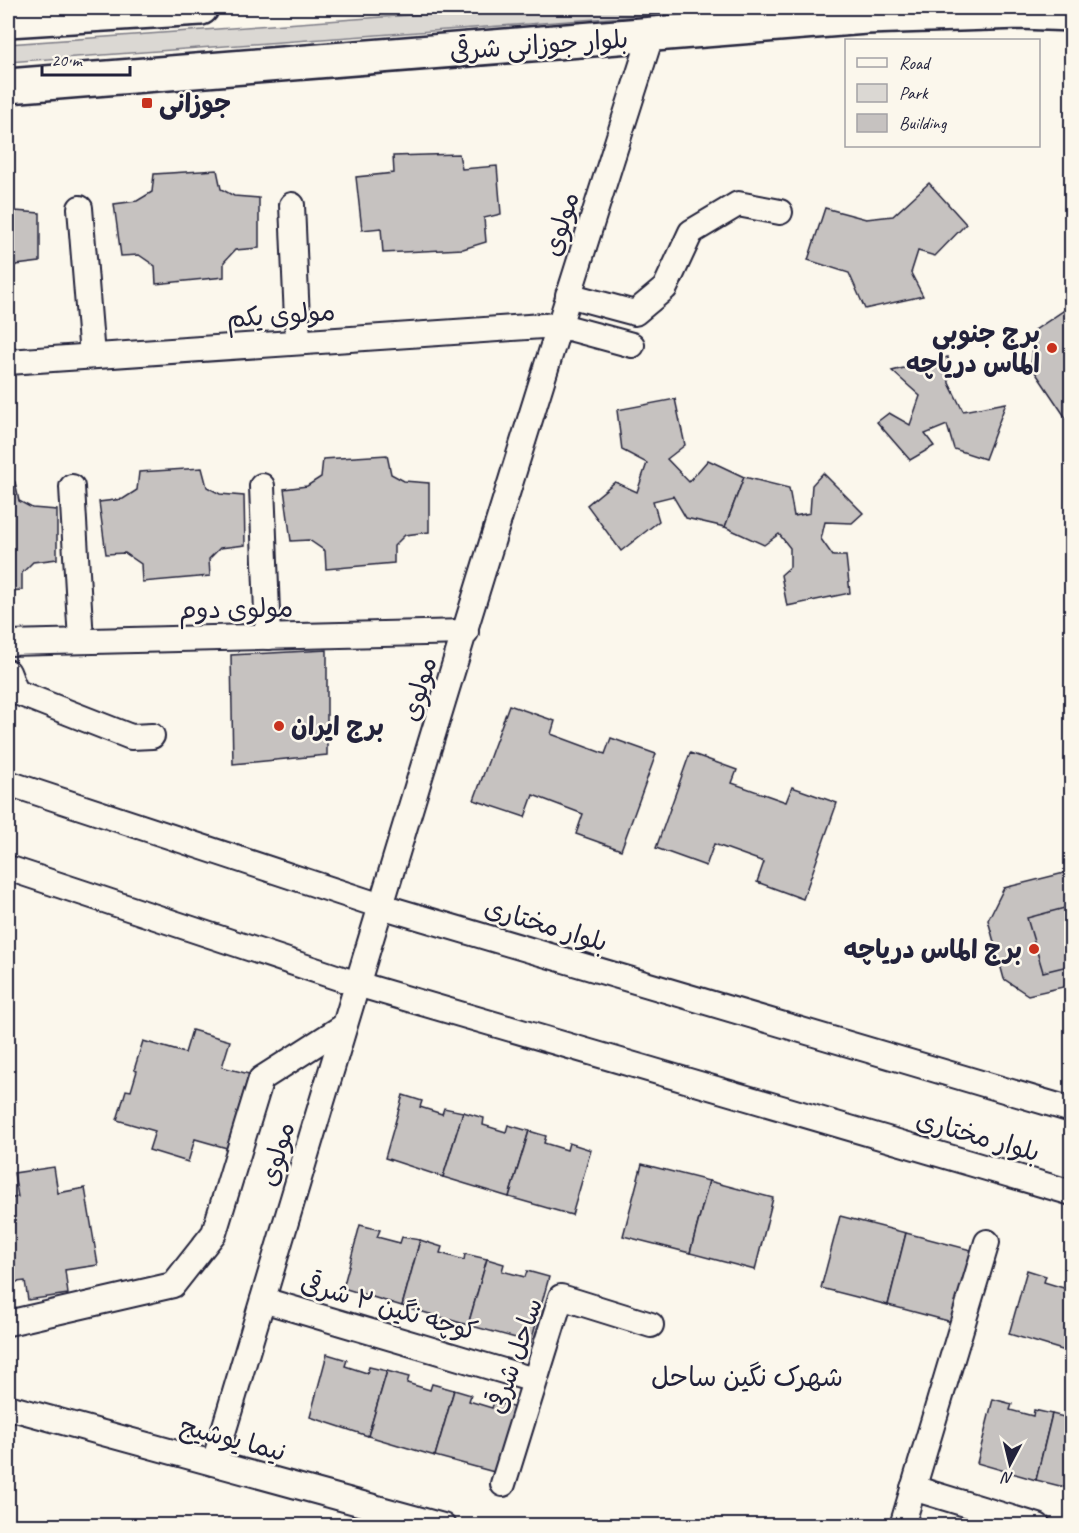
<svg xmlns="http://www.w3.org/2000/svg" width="1079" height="1533" viewBox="0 0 1079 1533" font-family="Caveat,'Playpen Sans Arabic',sans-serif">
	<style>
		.green { fill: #dbd8d3; stroke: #7e7d87; stroke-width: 1.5 }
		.building { fill: #c6c2c0; stroke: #22223b; stroke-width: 1.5 }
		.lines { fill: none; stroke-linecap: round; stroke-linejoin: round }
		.street-casing { stroke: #22223b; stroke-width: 28 }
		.secondary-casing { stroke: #22223b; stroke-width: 38 }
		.street { stroke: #fbf7ec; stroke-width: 24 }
		.secondary { stroke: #fbf7ec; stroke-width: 33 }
		.poi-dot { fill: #c8321e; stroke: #fbf7ec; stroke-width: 2 }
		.labels { text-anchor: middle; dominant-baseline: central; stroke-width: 5; stroke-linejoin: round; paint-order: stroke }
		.street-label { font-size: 26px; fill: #22223b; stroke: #fbf7ec }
		.poi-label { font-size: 26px; font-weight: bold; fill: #22223b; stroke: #fbf7ec; text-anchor: start }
		.neighbourhood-label { font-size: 27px; fill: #22223b; stroke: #fbf7ec }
	</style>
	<rect width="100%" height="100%" fill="#fbf7ec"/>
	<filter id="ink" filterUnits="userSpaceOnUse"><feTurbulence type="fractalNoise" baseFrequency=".0167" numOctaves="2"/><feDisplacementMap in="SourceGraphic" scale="12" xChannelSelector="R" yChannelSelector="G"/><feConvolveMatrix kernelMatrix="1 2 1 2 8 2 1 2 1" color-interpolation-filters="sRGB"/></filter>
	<g filter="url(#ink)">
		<path class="green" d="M 508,8 L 745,8 L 8,62 L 8,44 Z"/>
		<g class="building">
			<path d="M 459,154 L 462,169 L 497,166 L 501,214 L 484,218 L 486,242 L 463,249 L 383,253 L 381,228 L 362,230 L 356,177 L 394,173 L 393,156 Z"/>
			<path d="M 217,170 L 221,189 L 234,196 L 259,198 L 259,248 L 235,250 L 224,262 L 224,277 L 156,284 L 155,266 L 139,255 L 121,256 L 114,204 L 137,201 L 152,192 L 154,174 Z"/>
			<path d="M 929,183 L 966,224 L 935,256 L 918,251 L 911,273 L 923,296 L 865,309 L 849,273 L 808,260 L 825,208 L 866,219 L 893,216 Z"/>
			<path d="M 8,207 L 15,211 L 40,213 L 40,262 L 16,265 L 8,274 Z"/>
			<path d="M 1072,305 L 1072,420 L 1066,418 L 1031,366 L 1035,330 Z"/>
			<path d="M 948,357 L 949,383 L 963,411 L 1006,403 L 985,459 L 954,449 L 947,425 L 925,434 L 934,446 L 910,460 L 877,422 L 889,413 L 910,425 L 920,396 L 892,371 Z"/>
			<path d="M 675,399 L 685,445 L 667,459 L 689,482 L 708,460 L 744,477 L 725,527 L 686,518 L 673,496 L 653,501 L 659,521 L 621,551 L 587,505 L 615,482 L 637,492 L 647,463 L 622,450 L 617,410 Z"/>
			<path d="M 387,455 L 391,474 L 404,481 L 429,483 L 429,532 L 405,535 L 394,546 L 394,563 L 326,569 L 325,551 L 309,540 L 291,541 L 284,489 L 307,486 L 321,477 L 323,459 Z"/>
			<path d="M 202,468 L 207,487 L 220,494 L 244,496 L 245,545 L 220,548 L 209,559 L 210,576 L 142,582 L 141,564 L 125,553 L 106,554 L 99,502 L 123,499 L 137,490 L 139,472 Z"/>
			<path d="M 823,473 L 863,513 L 852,523 L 825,522 L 821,539 L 833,556 L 846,556 L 850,593 L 787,606 L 781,575 L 790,567 L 790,548 L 779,534 L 764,545 L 725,527 L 744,477 L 789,488 L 794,516 L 810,513 L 812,485 Z"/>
			<path d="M 8,482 L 15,482 L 19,501 L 32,508 L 57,510 L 57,559 L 33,562 L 22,573 L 22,590 L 8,591 Z"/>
			<path d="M 327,650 L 327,755 L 233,764 L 231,655 Z"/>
			<path d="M 509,705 L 555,721 L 551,734 L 605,754 L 611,738 L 656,754 L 621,850 L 576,834 L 583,814 L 533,795 L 525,817 L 474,800 Z"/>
			<path d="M 690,753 L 737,770 L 732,783 L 786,802 L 792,787 L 837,803 L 803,899 L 757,882 L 764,862 L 714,844 L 706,866 L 656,848 Z"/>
			<path d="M 1072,871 L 1072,985 L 1028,995 L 1004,979 L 988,920 L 1004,888 Z"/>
			<path d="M 1072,906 L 1072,965 L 1043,972 L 1027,918 Z"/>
			<path d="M 192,1030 L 230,1041 L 222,1067 L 249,1074 L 227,1148 L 195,1139 L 188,1162 L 149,1150 L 155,1131 L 117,1120 L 126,1090 L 131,1091 L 137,1071 L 134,1070 L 143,1041 L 185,1053 Z"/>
			<path d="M 403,1095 L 422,1101 L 420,1107 L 442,1114 L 444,1108 L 463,1112 L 443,1177 L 385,1158 Z"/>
			<path d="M 463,1112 L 484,1118 L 483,1125 L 506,1132 L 508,1125 L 529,1131 L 509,1197 L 443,1177 Z"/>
			<path d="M 529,1131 L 546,1136 L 544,1143 L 567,1150 L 569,1143 L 591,1150 L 572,1215 L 509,1197 Z"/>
			<path d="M 642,1164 L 709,1181 L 690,1253 L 623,1236 Z"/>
			<path d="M 54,1167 L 58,1193 L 85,1188 L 98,1265 L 65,1270 L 68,1294 L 28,1300 L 25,1281 L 8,1283 L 8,1199 L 18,1197 L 14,1173 Z"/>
			<path d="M 709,1181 L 773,1198 L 755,1270 L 690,1253 Z"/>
			<path d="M 840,1216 L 906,1233 L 888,1305 L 821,1288 Z"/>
			<path d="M 360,1225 L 380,1230 L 377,1237 L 400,1243 L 402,1237 L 420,1240 L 402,1306 L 343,1288 Z"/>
			<path d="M 906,1233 L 971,1250 L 952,1322 L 888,1305 Z"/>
			<path d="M 420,1240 L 442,1247 L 440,1253 L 464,1260 L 465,1254 L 487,1259 L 468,1325 L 402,1306 Z"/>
			<path d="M 487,1259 L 504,1264 L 502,1271 L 525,1277 L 527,1271 L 549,1277 L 531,1342 L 468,1325 Z"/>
			<path d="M 1027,1270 L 1046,1276 L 1044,1282 L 1067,1289 L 1068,1282 L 1072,1283 L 1072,1341 L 1069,1352 L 1009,1334 Z"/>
			<path d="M 327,1354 L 347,1360 L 345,1366 L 367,1373 L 369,1367 L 387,1371 L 368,1436 L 310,1417 Z"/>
			<path d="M 387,1371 L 409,1377 L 407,1383 L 430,1390 L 432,1384 L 454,1390 L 435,1456 L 368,1436 Z"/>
			<path d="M 454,1390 L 471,1395 L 469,1401 L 492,1408 L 494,1402 L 516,1408 L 498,1473 L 435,1456 Z"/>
			<path d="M 993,1399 L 1012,1404 L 1010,1410 L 1033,1416 L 1034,1410 L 1052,1414 L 1036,1480 L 977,1463 Z"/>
			<path d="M 1052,1414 L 1072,1419 L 1072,1489 L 1036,1480 Z"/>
		</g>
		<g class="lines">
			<g class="street-casing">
				<g id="street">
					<path d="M 292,205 L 298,342"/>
					<path d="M 80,208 L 92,356"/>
					<path d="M 568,295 L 635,313 L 665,288 L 691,232 L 738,204 L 780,212"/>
					<path d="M 8,362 L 558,325 L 632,345"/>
					<path d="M 262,486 L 268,637"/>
					<path d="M 72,487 L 81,641"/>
					<path d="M 8,643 L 466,632"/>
					<path d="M 8,672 L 16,692 L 131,737 L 152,736"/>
					<path d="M 8,783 L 381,906 L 1072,1110"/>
					<path d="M 8,868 L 357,984 L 1072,1193"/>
					<path d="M 263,1300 L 534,1380"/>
					<path d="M 8,1323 L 173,1285 L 214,1233 L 261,1079 L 344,1026"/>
					<path d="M 8,1407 L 443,1526"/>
					<path d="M 214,1463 C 356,986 499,510 651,36"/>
					<path d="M 503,1484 L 561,1297 L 651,1325"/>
					<path d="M 913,1488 L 1038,1526"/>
					<path d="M 902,1526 L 987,1242"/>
				</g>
			</g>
			<g class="secondary-casing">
				<g id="secondary">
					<path d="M 8,20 L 201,8"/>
					<path d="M 8,86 L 866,17 L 1021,12 L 1072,14"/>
				</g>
			</g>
			<use href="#street" class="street"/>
			<use href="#secondary" class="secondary"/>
		</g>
	</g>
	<g class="poi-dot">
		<rect x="141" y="97" width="12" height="12" rx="3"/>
		<circle cx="1052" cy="348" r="6"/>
		<circle cx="279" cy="726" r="6"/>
		<circle cx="1034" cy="949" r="6"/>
	</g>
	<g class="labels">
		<g class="street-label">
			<text transform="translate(539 45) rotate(-4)">بلوار جوزانی شرقی</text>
			<text transform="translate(561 224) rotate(-72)">مولوی</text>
			<text transform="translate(281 315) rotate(-4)">مولوی یکم</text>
			<text transform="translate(236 609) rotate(-1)">مولوی دوم</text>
			<text transform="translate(419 689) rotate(-73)">مولوی</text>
			<text transform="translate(546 925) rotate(17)">بلوار مختاری</text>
			<text transform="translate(978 1136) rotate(16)">بلوار مختاری</text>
			<text transform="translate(277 1154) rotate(-73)">مولوی</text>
			<text transform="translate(389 1307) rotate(16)">کوچه نگین ۲ شرقی</text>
			<text transform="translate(515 1356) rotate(-71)">ساحل شرقی</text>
			<text transform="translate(233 1439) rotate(15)">نیما یوشیج</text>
		</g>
		<g class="poi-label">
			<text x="159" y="103">جوزانی</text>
			<text x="1040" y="333" text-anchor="end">برج جنوبی<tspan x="1040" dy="30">الماس دریاچه</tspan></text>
			<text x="291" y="726">برج ایران</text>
			<text x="1022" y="949" text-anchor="end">برج الماس دریاچه</text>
		</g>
		<g class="neighbourhood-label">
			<text x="747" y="1377">شهرک نگین ساحل</text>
		</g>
	</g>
	<rect width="1079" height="1533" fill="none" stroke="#fbf7ec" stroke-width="30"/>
	<rect x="15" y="15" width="1049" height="1503" fill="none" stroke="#22223b" stroke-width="2" filter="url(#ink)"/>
	<rect x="845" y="39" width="195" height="108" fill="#fbf7ec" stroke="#a4a2a5" stroke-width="1.5"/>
	<rect x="857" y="58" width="30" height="9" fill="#fbf7ec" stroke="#a4a2a5" stroke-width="1.5"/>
	<text x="899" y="69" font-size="18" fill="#22223b">Road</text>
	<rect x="857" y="84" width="30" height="18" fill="#dbd8d3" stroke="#a4a2a5" stroke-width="1.5"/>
	<text x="899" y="99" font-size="18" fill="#22223b">Park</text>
	<rect x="857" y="114" width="30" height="18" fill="#c6c2c0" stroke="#a4a2a5" stroke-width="1.5"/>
	<text x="899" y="129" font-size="18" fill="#22223b">Building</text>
	<g transform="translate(1010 1464) rotate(187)" stroke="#fbf7ec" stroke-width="4.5" paint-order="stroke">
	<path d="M0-4.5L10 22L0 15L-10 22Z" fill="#22223b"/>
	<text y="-9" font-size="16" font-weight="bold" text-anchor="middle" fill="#22223b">N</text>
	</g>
	<path d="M42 66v9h88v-9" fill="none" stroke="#22223b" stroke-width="3"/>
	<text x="51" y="66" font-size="18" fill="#22223b" stroke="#fbf7ec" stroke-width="4.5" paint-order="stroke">20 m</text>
</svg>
